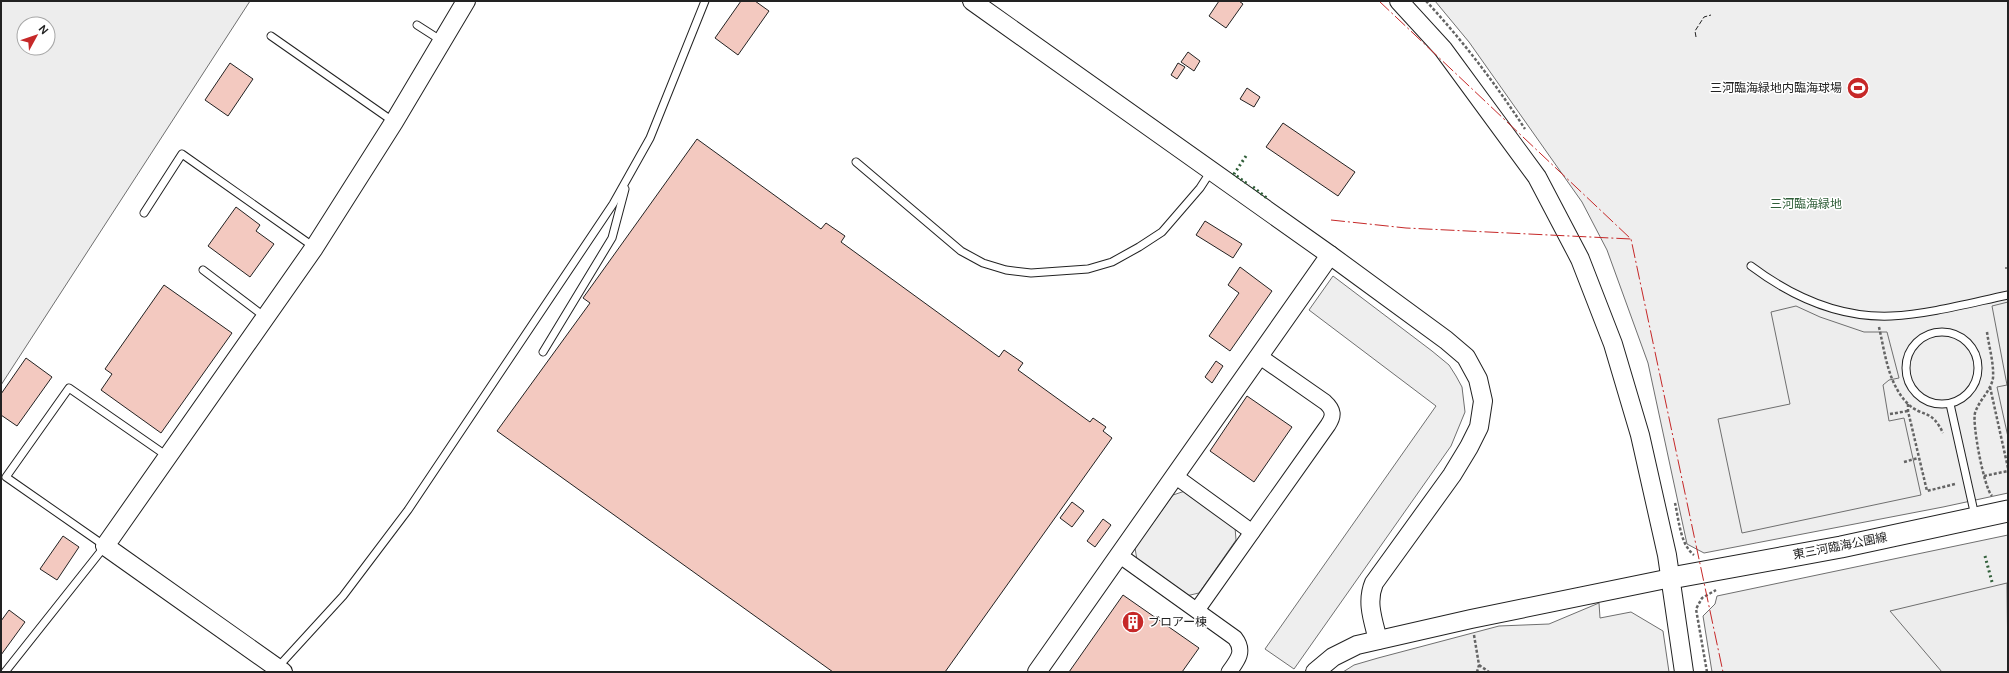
<svg xmlns="http://www.w3.org/2000/svg" width="2009" height="673" viewBox="0 0 2009 673" font-family="'DM Sans','Noto Sans JP',sans-serif">
	<style>
		.green { fill: #eee; stroke: #6f6f6f }
		.parking { fill: #ededed; stroke: #6f6f6f; fill-rule: evenodd }
		.building { fill: #f3c9c0; stroke: #222 }
		.lines { fill: none; stroke-linecap: round; stroke-linejoin: round }
		.service-casing { stroke: #222; stroke-width: 9 }
		.minor-casing { stroke: #222; stroke-width: 17 }
		.tertiary-casing { stroke: #222; stroke-width: 20 }
		.secondary-casing { stroke: #222; stroke-width: 23 }
		.path { stroke: #646464; stroke-width: 2.5; stroke-dasharray: 3 2; stroke-linecap: butt }
		.service { stroke: #fff; stroke-width: 7 }
		.minor { stroke: #fff; stroke-width: 15 }
		.tertiary { stroke: #fff; stroke-width: 18 }
		.secondary { stroke: #fff; stroke-width: 21 }
		.hedge { stroke: #2f5e38; stroke-width: 3; stroke-dasharray: 2 3; stroke-linecap: butt }
		.fence { stroke: #222; stroke-width: 1; stroke-dasharray: 5 2; stroke-linecap: butt }
		.power { stroke: #c62828; stroke-width: 1; stroke-dasharray: 14 3 2 3; stroke-linecap: butt }
		.labels { text-anchor: middle; dominant-baseline: central; stroke-width: 3; stroke-linejoin: round; paint-order: stroke }
		.poi-label { font-size: 12px; fill: #222; stroke: #fff; text-anchor: end }
		.park-label { font-size: 12px; fill: #2f5e38; stroke: #fff }
		.street-label { font-size: 12px; fill: #222; stroke: #fff }
	</style>
	<rect width="100%" height="100%" fill="#fff"/>
	<g class="green">
		<path d="M 1435,1 L 2008,1 L 2008,493 L 1943,507 L 1704,553 L 1687,544 L 1648,363 L 1607,250 L 1582,202 L 1469,42 Z"/>
		<path d="M 1333,276 L 1432,351 L 1449,365 L 1456,376 L 1462,387 L 1465,412 L 1451,446 L 1294,669 L 1265,649 L 1436,406 L 1309,310 Z"/>
		<path d="M 1185,491 L 1235,527 L 1236,540 L 1199,593 L 1186,596 L 1137,560 L 1135,548 L 1173,495 Z"/>
		<path d="M 2008,535 L 2008,672 L 1712,672 L 1703,616 L 1715,604 L 1717,596 Z"/>
		<path d="M 1599,603 L 1600,618 L 1631,612 L 1663,631 L 1669,672 L 1343,672 L 1354,665 L 1378,658 L 1499,626 L 1549,624 Z"/>
	</g>
	<g class="parking">
		<path d="M 1,1 L 250,1 L 1,385 ZM 24,24 L 48,24 L 48,48 L 24,48 Z"/>
		<path d="M 2008,302 L 2008,437 L 1997,387 L 2007,385 L 1992,306 Z"/>
		<path d="M 1796,306 L 1820,317 L 1864,332 L 1887,332 L 1899,378 L 1889,380 L 1883,385 L 1889,421 L 1904,418 L 1921,495 L 1742,533 L 1718,419 L 1790,404 L 1771,312 Z"/>
		<path d="M 2007,583 L 2008,672 L 1942,672 L 1890,611 Z"/>
	</g>
	<g class="building">
		<path d="M 741,1 L 755,1 L 769,11 L 738,55 L 715,38 Z"/>
		<path d="M 1219,1 L 1239,1 L 1243,4 L 1226,28 L 1209,16 Z"/>
		<path d="M 1188,52 L 1200,61 L 1194,71 L 1181,62 Z"/>
		<path d="M 230,63 L 253,79 L 228,116 L 205,100 Z"/>
		<path d="M 1178,63 L 1185,67 L 1177,79 L 1171,75 Z"/>
		<path d="M 1247,88 L 1260,97 L 1254,107 L 1240,99 Z"/>
		<path d="M 1283,123 L 1355,172 L 1338,196 L 1266,147 Z"/>
		<path d="M 697,139 L 821,229 L 826,223 L 845,236 L 841,242 L 999,357 L 1004,350 L 1023,363 L 1018,370 L 1090,422 L 1093,418 L 1106,427 L 1103,431 L 1112,438 L 945,672 L 833,672 L 497,431 L 590,303 L 583,298 Z"/>
		<path d="M 236,207 L 260,225 L 256,231 L 274,244 L 250,277 L 208,246 Z"/>
		<path d="M 1205,221 L 1242,244 L 1233,258 L 1196,235 Z"/>
		<path d="M 1240,267 L 1272,291 L 1230,351 L 1209,336 L 1239,293 L 1228,285 Z"/>
		<path d="M 164,285 L 232,333 L 161,433 L 101,390 L 112,374 L 105,369 Z"/>
		<path d="M 26,358 L 52,377 L 17,426 L 1,415 L 1,394 Z"/>
		<path d="M 1216,361 L 1223,366 L 1212,383 L 1205,377 Z"/>
		<path d="M 1247,396 L 1292,427 L 1254,482 L 1210,451 Z"/>
		<path d="M 1072,502 L 1084,511 L 1072,527 L 1060,518 Z"/>
		<path d="M 1103,519 L 1111,525 L 1095,547 L 1087,541 Z"/>
		<path d="M 63,536 L 79,547 L 57,580 L 40,569 Z"/>
		<path d="M 1123,595 L 1199,648 L 1182,672 L 1069,672 Z"/>
		<path d="M 9,610 L 25,622 L 1,655 L 1,621 Z"/>
	</g>
	<g class="lines">
		<g class="service-casing">
			<g id="service">
				<path d="M 417,25 L 442,41"/>
				<path d="M 271,36 L 394,122"/>
				<path d="M 856,162 L 961,251 L 983,263 L 1006,270 L 1031,273 L 1088,269 L 1112,262 L 1139,247 L 1162,232 L 1200,188 L 1211,171"/>
				<path d="M 144,213 L 182,154 L 314,247"/>
				<path d="M 1751,266 C 1791,296 1839,318 1891,316 C 1930,314 1970,303 2008,295"/>
				<path d="M 203,270 L 265,317"/>
				<circle cx="1942" cy="368" r="36"/>
				<path d="M 543,352 L 612,238 L 625,189"/>
				<path d="M 1950,404 L 1975,516"/>
				<path d="M 278,667 L 343,596 L 408,510 L 613,204 L 650,138 L 705,1"/>
				<path d="M 5,672 L 105,546 L 6,477 L 69,388 L 167,456"/>
			</g>
		</g>
		<g class="minor-casing">
			<g id="minor">
				<path d="M 1175,476 L 1252,532"/>
				<path d="M 1119,555 L 1235,638 C 1245,651 1238,660 1229,672"/>
				<path d="M 1197,610 L 1328,425 C 1334,416 1334,410 1325,402 L 1259,356"/>
			</g>
		</g>
		<g class="tertiary-casing">
			<g id="tertiary">
				<path d="M 972,1 L 1330,255 L 1446,340 L 1466,357 L 1478,379 L 1483,401 L 1479,427 L 1469,447 L 1452,475 L 1374,583 C 1366,602 1373,620 1378,640"/>
				<path d="M 1399,1 L 1443,49 L 1537,177 L 1580,259 L 1613,344 L 1640,435 L 1667,555 L 1684,672"/>
				<path d="M 283,672 L 105,546 L 314,248 L 394,122 L 466,1"/>
				<path d="M 1037,672 L 1330,255"/>
				<path d="M 1315,672 L 1333,657 L 1357,645 L 1471,619 L 1671,578"/>
			</g>
		</g>
		<g class="secondary-casing">
			<path id="secondary" d="M 1671,578 L 1841,547 L 2008,511"/>
		</g>
		<g class="path">
			<path d="M 1426,1 C 1463,41 1495,83 1525,129"/>
			<path d="M 1879,327 C 1885,353 1888,384 1908,404 C 1923,418 1931,408 1943,433"/>
			<path d="M 1987,332 C 1989,347 1994,363 1993,378 C 1991,391 1979,400 1975,413 C 1972,424 1984,488 1992,496"/>
			<path d="M 1990,387 L 2008,468"/>
			<path d="M 1908,404 L 1908,411 L 1927,491 L 1955,484"/>
			<path d="M 1890,414 L 1908,411"/>
			<path d="M 1904,462 L 1918,458"/>
			<path d="M 1984,476 L 2008,471"/>
			<path d="M 1675,503 C 1679,520 1680,544 1694,555"/>
			<path d="M 1474,635 L 1479,665 L 1477,672"/>
			<path d="M 1479,665 L 1489,672"/>
			<path d="M 1707,672 L 1696,609 L 1702,598 L 1716,590"/>
		</g>
		<use href="#service" class="service"/>
		<use href="#minor" class="minor"/>
		<use href="#tertiary" class="tertiary"/>
		<use href="#secondary" class="secondary"/>
		<g class="hedge">
			<path d="M 1246,156 L 1234,174 L 1249,185"/>
			<path d="M 1253,187 L 1268,199"/>
			<path d="M 1985,556 L 1992,582"/>
		</g>
		<g class="fence">
			<path d="M 1696,37 L 1695,31 L 1704,17 L 1711,15"/>
			<path d="M 2005,268 L 2008,268"/>
		</g>
		<g class="power">
			<path d="M 1379,1 L 1631,239 L 1723,672"/>
			<path d="M 1331,220 L 1406,228 L 1631,239"/>
		</g>
	</g>
	<defs>
		<g id="stadium-disc" transform="scale(1.15)"><circle r="9.5" fill="#c62828" stroke="#fff"/><path d="M0-5a6.5 5 0 1 0 0 10a6.5 5 0 1 0 0-10ZM-3.5-1.8h7v3.6h-7Z" fill="#fff"/></g>
		<g id="building-disc" transform="scale(1.15)"><circle r="9.5" fill="#c62828" stroke="#fff"/><path d="M-4-6H4V6H1V3H-1V6H-4ZM-2.5-4.3h1.7v1.8h-1.7ZM.8-4.3h1.7v1.8H.8ZM-2.5-1h1.7V.8h-1.7ZM.8-1h1.7V.8H.8Z" fill="#fff"/></g>
	</defs>
	<g fill-rule="evenodd">
		<use href="#stadium-disc" x="1858" y="88"/>
		<use href="#building-disc" x="1133" y="622"/>
	</g>
	<g class="labels">
		<g class="poi-label">
			<text x="1842" y="88">三河臨海緑地内臨海球場</text>
			<text x="1148" y="622" text-anchor="start">ブロアー棟</text>
		</g>
		<g class="park-label">
			<text x="1806" y="204">三河臨海緑地</text>
		</g>
		<g class="street-label">
			<text transform="translate(1840 546) rotate(-11)">東三河臨海公園線</text>
		</g>
	</g>
	<rect width="2009" height="673" fill="none" stroke="#222222" stroke-width="4"/>
	<g transform="translate(36 36) rotate(50)"><circle r="19" fill="#ffffff" stroke="#a7a7a7"/>
	<path d="M0-3L7 15L0 10L-7 15Z" fill="#c62828"/>
	<text y="-6" font-size="11" font-weight="bold" text-anchor="middle" fill="#222222">N</text>
	</g>
</svg>
